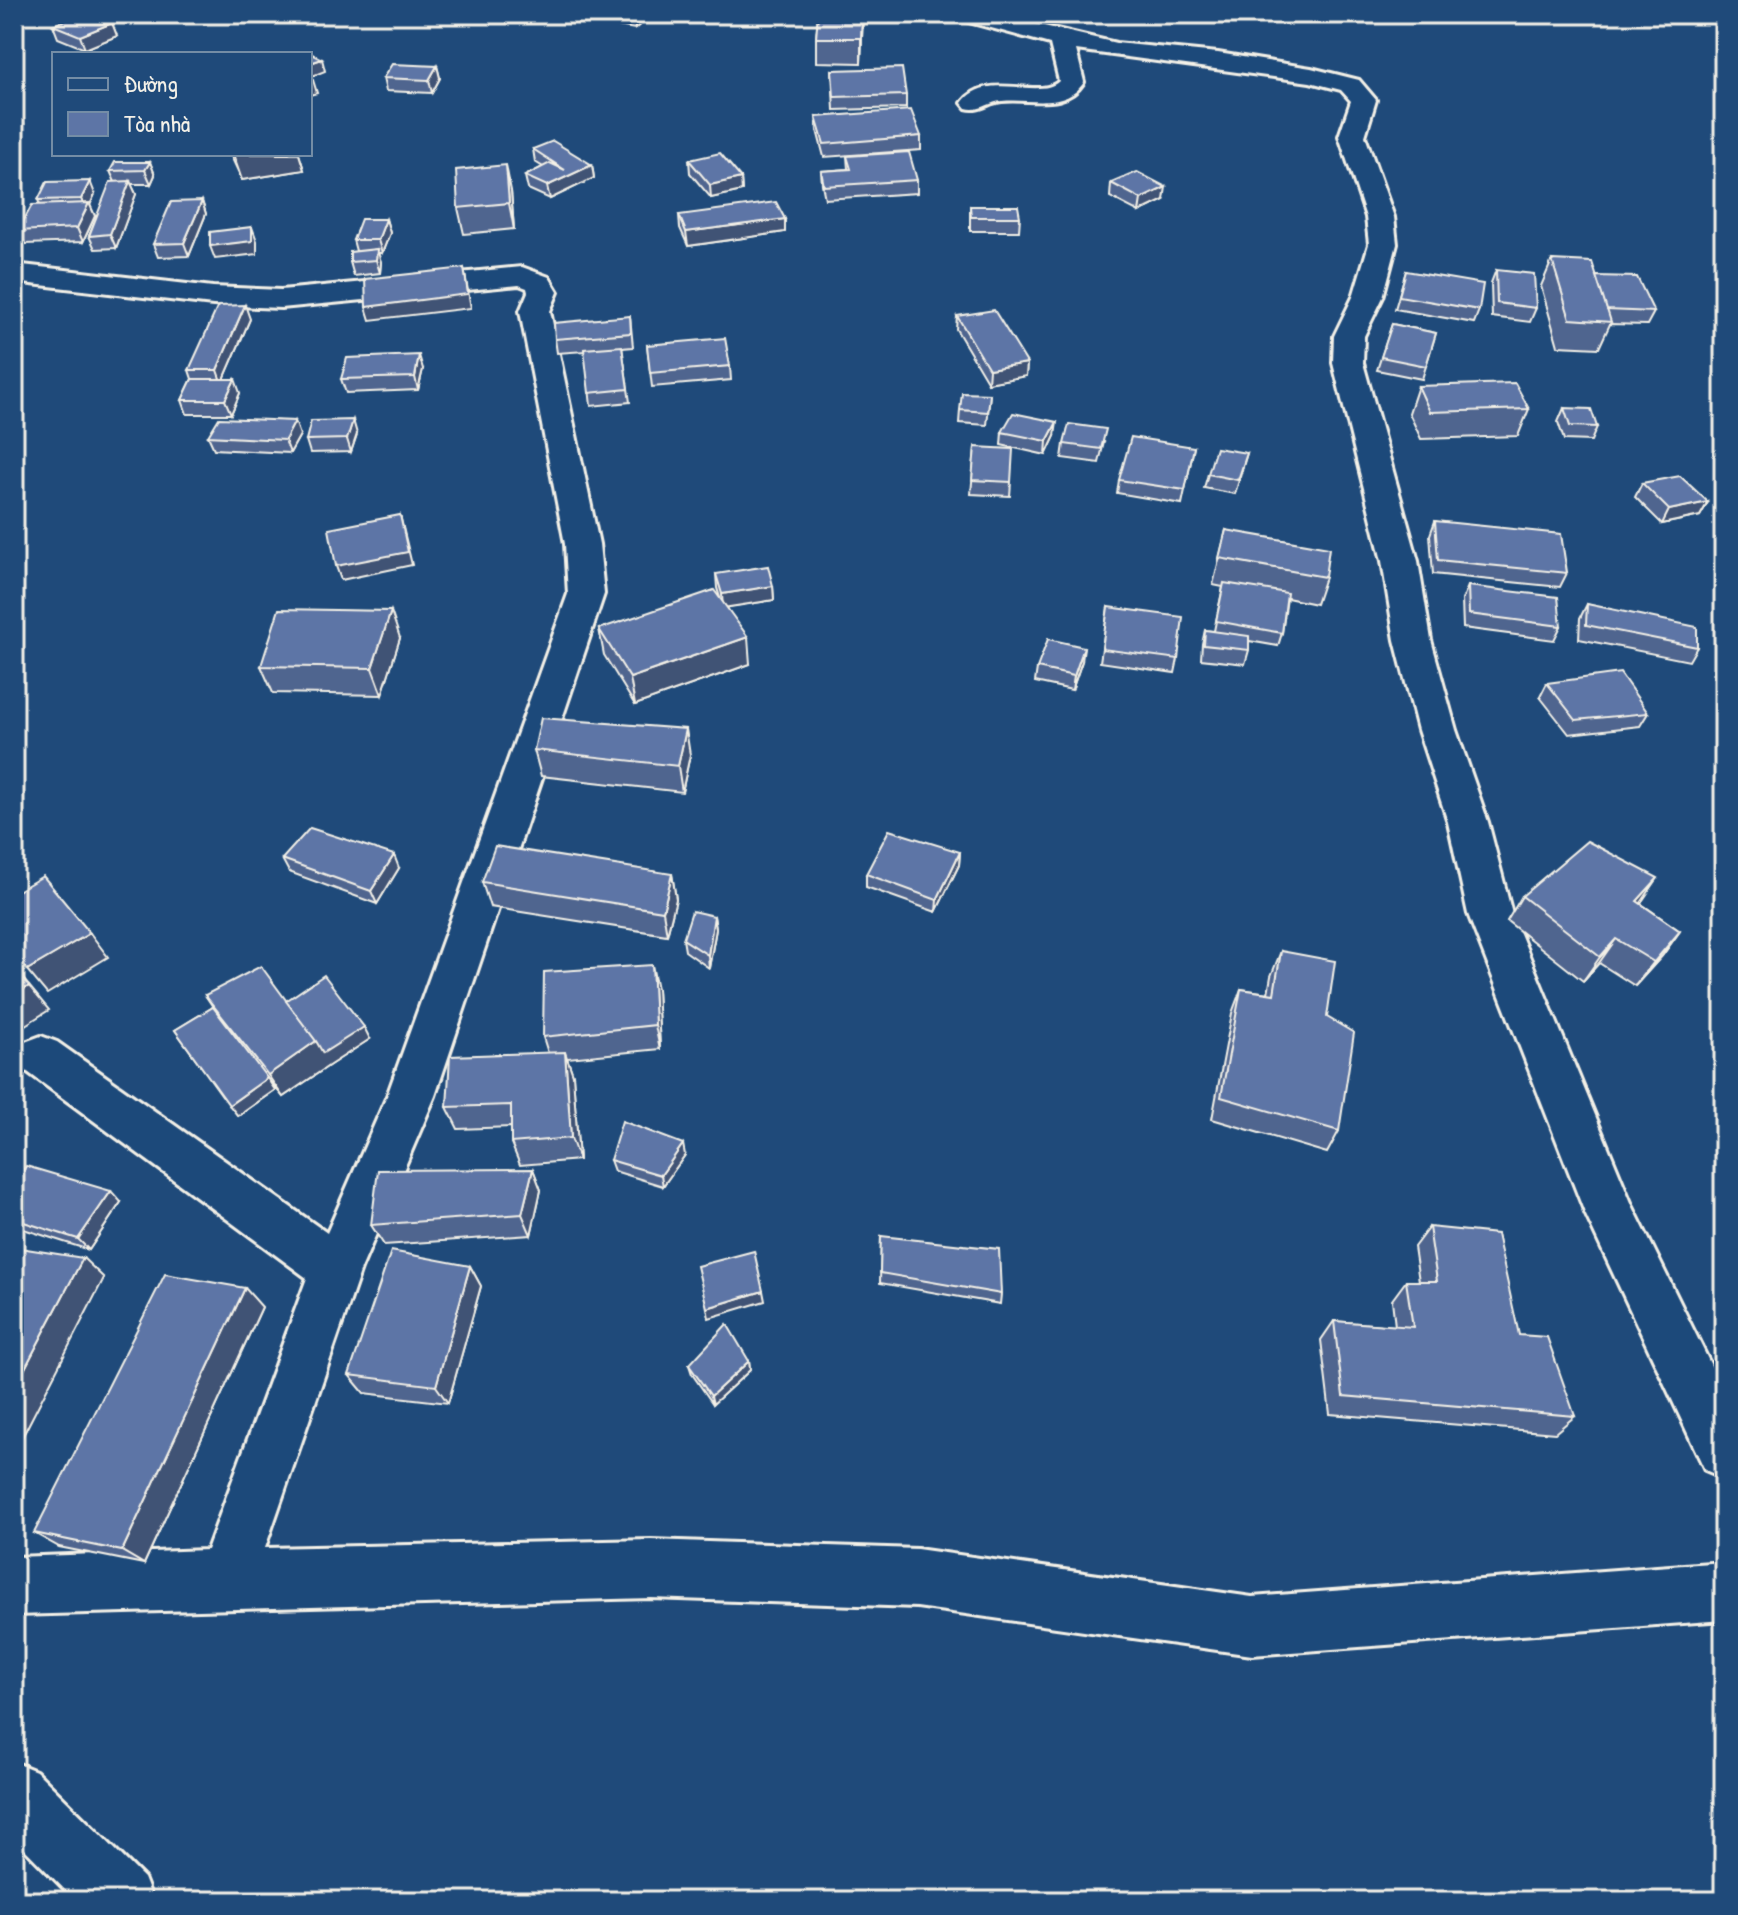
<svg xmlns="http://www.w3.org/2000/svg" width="1738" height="1915" viewBox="0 0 1738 1915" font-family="'Patrick Hand',sans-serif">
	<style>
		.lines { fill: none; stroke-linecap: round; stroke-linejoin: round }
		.street-casing { stroke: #f4f1e8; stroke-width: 6 }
		.street { fill: #1f4a7a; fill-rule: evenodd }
		.wall { fill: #50658f; stroke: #f4f1e8; stroke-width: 2 }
		.shaded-wall { fill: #415274; stroke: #f4f1e8; stroke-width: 2 }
		.building { fill: #5d75a6; stroke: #f4f1e8; stroke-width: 2 }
	</style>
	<rect width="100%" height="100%" fill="#1f4a7a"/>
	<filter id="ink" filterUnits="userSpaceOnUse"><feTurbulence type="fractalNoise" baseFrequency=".0125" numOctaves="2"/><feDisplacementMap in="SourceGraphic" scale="16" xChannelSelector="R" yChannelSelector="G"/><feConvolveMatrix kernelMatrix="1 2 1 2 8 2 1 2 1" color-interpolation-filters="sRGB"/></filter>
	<g filter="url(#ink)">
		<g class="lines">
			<g class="street-casing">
				<g id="street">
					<path d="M 954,14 L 993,14 L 1116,43 L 1218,53 L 1311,68 L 1359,80 L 1376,100 L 1365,136 L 1394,217 L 1397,244 L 1383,297 L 1364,336 L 1363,363 L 1418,561 L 1431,640 L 1456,730 L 1488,822 L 1512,914 L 1632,1205 L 1724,1392 L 1724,1478 L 1705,1470 L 1585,1213 L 1468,914 L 1448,822 L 1418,730 L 1395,640 L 1382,561 L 1333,363 L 1334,336 L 1353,297 L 1369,244 L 1366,217 L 1339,136 L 1351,101 L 1341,90 L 1310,82 L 1076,50 L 1084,82 C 1065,111 1032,98 1002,101 C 988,102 981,112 966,108 L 962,103 C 986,69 1039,101 1059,81 L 1050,44 L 958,19 Z"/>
					<path d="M 14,264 L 213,287 L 281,290 L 522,267 L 549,277 L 558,292 L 550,311 L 599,544 L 604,594 L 435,1096 L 361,1269 L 265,1548 L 651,1540 L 917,1549 L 1252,1597 L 1724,1562 L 1724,1620 L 1252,1655 L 917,1607 L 651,1598 L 14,1615 L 14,1557 L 207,1550 L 307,1278 L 25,1070 L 18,1056 L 25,1042 L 41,1036 L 57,1042 L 327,1233 L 387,1096 L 568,594 L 565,544 L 520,311 L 528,292 L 527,288 L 519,285 L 281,308 L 213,305 L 14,282 Z"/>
					<path d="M 14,1762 L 36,1771 L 144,1878 L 153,1901 L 76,1901 L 14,1838 Z"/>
				</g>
			</g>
			<use href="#street" class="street"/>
		</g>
		<g class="wall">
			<path d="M 565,14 L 585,14 L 581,18 L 565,16 Z"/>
			<path d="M 587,14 L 652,14 L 635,29 L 588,21 Z"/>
			<path d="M 818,14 L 863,14 L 861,63 L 816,62 L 816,38 Z"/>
			<path d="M 112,23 L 117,36 L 85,49 L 58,38 L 53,25 Z"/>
			<path d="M 437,66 L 440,78 L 432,93 L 386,91 L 383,78 Z"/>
			<path d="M 832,70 L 906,95 L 906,108 L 834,110 Z"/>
			<path d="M 816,117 L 921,136 L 921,150 L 824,157 L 817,130 Z"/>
			<path d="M 533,149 L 592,165 L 594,178 L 550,199 L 528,189 L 525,176 L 543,167 L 535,162 Z"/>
			<path d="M 230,154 L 299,154 L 304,170 L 242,180 Z"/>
			<path d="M 847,156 L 917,180 L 917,193 L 825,199 L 822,184 L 821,171 L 848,169 Z"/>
			<path d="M 689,160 L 741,178 L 742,191 L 711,198 L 690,173 Z"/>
			<path d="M 150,162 L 155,175 L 151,184 L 131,184 L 136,194 L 116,248 L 95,249 L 89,236 L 115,182 L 110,171 Z"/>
			<path d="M 1111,183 L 1164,200 L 1139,212 L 1110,197 Z"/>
			<path d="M 511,191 L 514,229 L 464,234 L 458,208 Z"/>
			<path d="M 95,194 L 90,205 L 95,216 L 83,242 L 25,244 L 18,231 L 40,205 L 38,200 Z"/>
			<path d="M 202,201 L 206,214 L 189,256 L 158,257 L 153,244 Z"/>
			<path d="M 970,206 L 1020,217 L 1019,231 L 970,231 Z"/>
			<path d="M 679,215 L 785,219 L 785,232 L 688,246 L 680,228 Z"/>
			<path d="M 386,219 L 390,233 L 382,253 L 378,253 L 381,262 L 380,273 L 354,276 L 350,262 L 356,251 L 353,240 Z"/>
			<path d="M 1552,260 L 1596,276 L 1654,312 L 1647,325 L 1610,324 L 1599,348 L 1558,346 L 1541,286 Z"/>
			<path d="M 1496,270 L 1536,308 L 1530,322 L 1492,317 L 1491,283 Z"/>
			<path d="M 1406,271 L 1479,310 L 1474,323 L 1395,309 Z"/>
			<path d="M 630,316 L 633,347 L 622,348 L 630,402 L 591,406 L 585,351 L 557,353 L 555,339 Z"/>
			<path d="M 957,316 L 1027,363 L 1026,376 L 988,383 L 956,329 Z"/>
			<path d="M 250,319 L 224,379 L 240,393 L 231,414 L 187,414 L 182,400 L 192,379 L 189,370 Z"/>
			<path d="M 1392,324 L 1436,333 L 1422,379 L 1377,370 Z"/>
			<path d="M 647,345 L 730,366 L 731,380 L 652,387 Z"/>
			<path d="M 423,369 L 418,390 L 346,393 L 341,379 Z"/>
			<path d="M 1418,386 L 1529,409 L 1518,436 L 1421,439 L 1409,413 Z"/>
			<path d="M 990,394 L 987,425 L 959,423 L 960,410 Z"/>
			<path d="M 1564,408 L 1597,427 L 1591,441 L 1564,440 L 1558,422 Z"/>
			<path d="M 1002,432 L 1055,436 L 1046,455 L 1001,445 Z"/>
			<path d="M 357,434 L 351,452 L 310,453 L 306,440 Z"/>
			<path d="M 300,435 L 290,453 L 214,449 L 208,436 Z"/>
			<path d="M 1104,442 L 1099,463 L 1062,458 L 1064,444 Z"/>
			<path d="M 975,447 L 1011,482 L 1010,496 L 971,494 Z"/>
			<path d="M 1194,447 L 1182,504 L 1117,493 L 1119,480 Z"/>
			<path d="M 1247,453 L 1235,494 L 1204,488 L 1208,474 Z"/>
			<path d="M 1642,483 L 1708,502 L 1700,516 L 1662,524 L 1635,497 Z"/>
			<path d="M 1435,521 L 1567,573 L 1560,587 L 1433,574 L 1430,535 Z"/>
			<path d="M 1226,530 L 1325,577 L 1316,604 L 1287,598 L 1282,633 L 1278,646 L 1249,641 L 1249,650 L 1245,664 L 1201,659 L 1202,644 L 1205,630 L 1214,631 L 1223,587 L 1213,585 Z"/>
			<path d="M 716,574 L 773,586 L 774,600 L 727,607 L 750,664 L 635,705 L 604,655 L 599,629 L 720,598 L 717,588 Z"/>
			<path d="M 1468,586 L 1561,626 L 1554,640 L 1463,628 L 1462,600 Z"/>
			<path d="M 1587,604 L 1697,647 L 1689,661 L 1579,639 L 1580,618 Z"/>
			<path d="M 1108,607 L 1178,659 L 1175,673 L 1100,662 Z"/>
			<path d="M 400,638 L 382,695 L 273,693 L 261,666 Z"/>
			<path d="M 1082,661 L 1072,690 L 1035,682 L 1037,668 Z"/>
			<path d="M 1547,683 L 1648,713 L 1640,726 L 1569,734 L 1540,697 Z"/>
			<path d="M 534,750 L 690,755 L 682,792 L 541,776 Z"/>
			<path d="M 960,852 L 959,865 L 936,912 L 866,887 L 866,874 Z"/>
			<path d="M 282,859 L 399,868 L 377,904 L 289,872 Z"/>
			<path d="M 672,874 L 676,899 L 667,935 L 490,907 L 482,882 Z"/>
			<path d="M 1522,896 L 1640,903 L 1680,931 L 1662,956 L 1635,986 L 1599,963 L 1583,981 L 1507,921 Z"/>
			<path d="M 714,916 L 716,929 L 709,968 L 685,951 L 683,939 Z"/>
			<path d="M 1281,951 L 1327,1017 L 1339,1131 L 1327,1153 L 1212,1119 L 1232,1013 L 1241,989 L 1268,993 L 1271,976 Z"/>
			<path d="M 657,989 L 660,1049 L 567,1058 L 573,1075 L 579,1160 L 520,1165 L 511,1143 L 511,1127 L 458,1129 L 447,1107 L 548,1053 L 543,1037 Z"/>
			<path d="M 205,995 L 286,1001 L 370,1039 L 330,1065 L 283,1097 L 268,1079 L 275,1090 L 238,1116 L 175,1030 L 213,1007 Z"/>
			<path d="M 685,1155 L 663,1186 L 614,1171 L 610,1160 Z"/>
			<path d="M 533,1169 L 541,1190 L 531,1235 L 384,1245 L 371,1225 Z"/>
			<path d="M 14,1183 L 121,1202 L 89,1250 L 14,1226 Z"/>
			<path d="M 1429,1227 L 1519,1335 L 1575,1416 L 1555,1433 L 1330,1414 L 1321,1340 L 1334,1321 L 1395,1326 L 1392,1300 L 1406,1281 L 1419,1281 L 1414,1247 Z"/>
			<path d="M 881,1236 L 1001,1294 L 1000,1304 L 880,1283 Z"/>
			<path d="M 470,1266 L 481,1286 L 448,1403 L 364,1393 L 349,1375 Z"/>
			<path d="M 262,1307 L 144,1564 L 59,1547 L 34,1533 Z"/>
			<path d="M 749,1361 L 750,1370 L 713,1404 L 692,1374 L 689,1365 Z"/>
		</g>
		<g class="shaded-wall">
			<path d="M 636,14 L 652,14 L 635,29 L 634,16 Z"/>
			<path d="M 862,14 L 863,14 L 861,63 L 861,38 Z"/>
			<path d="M 112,23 L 117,36 L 85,49 L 80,36 Z"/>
			<path d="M 322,59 L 325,71 L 310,77 L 310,63 Z"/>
			<path d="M 437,66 L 440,78 L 432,93 L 429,80 Z"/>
			<path d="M 313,80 L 317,93 L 310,95 L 310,81 Z"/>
			<path d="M 14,100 L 24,121 L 25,143 L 14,145 Z"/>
			<path d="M 233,154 L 299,154 L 304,170 L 242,180 Z"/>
			<path d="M 150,162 L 155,175 L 151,184 L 145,170 Z"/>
			<path d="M 506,165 L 511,191 L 514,229 L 509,203 Z"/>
			<path d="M 592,165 L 594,178 L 550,199 L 547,186 Z"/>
			<path d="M 741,178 L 742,191 L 711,198 L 710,185 Z"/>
			<path d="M 90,181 L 95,194 L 90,205 L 95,216 L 83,242 L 77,228 L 86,210 L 81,199 Z"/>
			<path d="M 130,181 L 136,194 L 116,248 L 110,234 Z"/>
			<path d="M 1166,187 L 1164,200 L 1139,212 L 1141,199 Z"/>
			<path d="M 202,201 L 206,214 L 189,256 L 184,243 Z"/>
			<path d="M 386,219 L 390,233 L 382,253 L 378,240 Z"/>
			<path d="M 785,219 L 785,232 L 688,246 L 686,232 Z"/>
			<path d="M 252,227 L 257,241 L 257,254 L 215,259 L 210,246 Z"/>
			<path d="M 377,249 L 381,262 L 380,273 L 376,260 Z"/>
			<path d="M 464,268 L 471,308 L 370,320 L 366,307 Z"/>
			<path d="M 245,305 L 250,319 L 222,384 L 217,370 Z"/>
			<path d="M 419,355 L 423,369 L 418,390 L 415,377 Z"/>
			<path d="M 1027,363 L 1026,376 L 988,383 L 989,369 Z"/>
			<path d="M 235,379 L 240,393 L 231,414 L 225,400 Z"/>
			<path d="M 353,420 L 357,434 L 351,452 L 347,439 Z"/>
			<path d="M 295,421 L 300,435 L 290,453 L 285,440 Z"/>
			<path d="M 1057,422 L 1055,436 L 1046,455 L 1047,441 Z"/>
			<path d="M 1708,502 L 1700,516 L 1662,524 L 1669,510 Z"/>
			<path d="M 400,515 L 412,565 L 341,580 L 336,566 Z"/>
			<path d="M 773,586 L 774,600 L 723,608 L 722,594 Z"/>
			<path d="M 391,611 L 400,638 L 382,695 L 372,668 Z"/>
			<path d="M 748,637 L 750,664 L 635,705 L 630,678 Z"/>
			<path d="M 1084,647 L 1082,661 L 1072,690 L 1074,676 Z"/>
			<path d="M 686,729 L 690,755 L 682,792 L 678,766 Z"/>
			<path d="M 960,852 L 959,865 L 936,912 L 937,900 Z"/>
			<path d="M 394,855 L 399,868 L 377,904 L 371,891 Z"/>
			<path d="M 672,874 L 676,899 L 667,935 L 663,911 Z"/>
			<path d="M 1658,878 L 1641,903 L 1620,926 L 1637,901 Z"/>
			<path d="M 714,916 L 716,929 L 709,968 L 708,955 Z"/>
			<path d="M 1680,931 L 1662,956 L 1635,986 L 1654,962 Z"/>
			<path d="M 90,933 L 108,957 L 47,994 L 27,970 Z"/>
			<path d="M 1616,939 L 1599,963 L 1583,981 L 1600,957 Z"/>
			<path d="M 652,965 L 657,989 L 660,1049 L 655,1025 Z"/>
			<path d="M 29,986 L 49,1010 L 14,1032 L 14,995 Z"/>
			<path d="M 364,1027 L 370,1039 L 330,1065 L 283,1097 L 268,1075 L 316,1041 Z"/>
			<path d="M 565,1052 L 573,1075 L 579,1160 L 571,1138 Z"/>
			<path d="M 267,1078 L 275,1090 L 238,1116 L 229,1105 Z"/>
			<path d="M 683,1144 L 685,1155 L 663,1186 L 661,1175 Z"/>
			<path d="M 533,1169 L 541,1190 L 531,1235 L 522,1214 Z"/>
			<path d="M 111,1191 L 121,1202 L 89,1250 L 78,1239 Z"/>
			<path d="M 83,1258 L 104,1278 L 14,1453 L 14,1389 Z"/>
			<path d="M 470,1266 L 481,1286 L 448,1403 L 436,1386 Z"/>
			<path d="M 245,1288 L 262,1307 L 144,1564 L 122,1551 Z"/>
			<path d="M 763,1291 L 765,1301 L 709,1318 L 707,1308 Z"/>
			<path d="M 749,1361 L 750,1370 L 713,1404 L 711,1396 Z"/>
		</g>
		<g class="building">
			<path d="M 82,14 L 90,14 L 112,23 L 80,36 L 53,25 Z"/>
			<path d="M 619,14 L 636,14 L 634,16 Z"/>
			<path d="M 818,14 L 862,14 L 861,38 L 816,38 Z"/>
			<path d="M 308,52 L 322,59 L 310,63 L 310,54 L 303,54 Z"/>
			<path d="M 392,64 L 437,66 L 429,80 L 383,78 Z"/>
			<path d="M 902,68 L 906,95 L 834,97 L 832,70 Z"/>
			<path d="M 911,110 L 921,136 L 824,144 L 816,117 Z"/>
			<path d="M 553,141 L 592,165 L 547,186 L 525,176 L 550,163 L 565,170 L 533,149 Z"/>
			<path d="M 909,152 L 917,180 L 824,186 L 821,171 L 851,169 L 847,156 Z"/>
			<path d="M 720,153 L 741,178 L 710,185 L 689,160 Z"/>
			<path d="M 115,162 L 150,162 L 145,170 L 110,171 Z"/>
			<path d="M 506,165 L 509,203 L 458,208 L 456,170 Z"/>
			<path d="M 1137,172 L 1166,187 L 1141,199 L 1111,183 Z"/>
			<path d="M 90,181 L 81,199 L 38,200 L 47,182 Z"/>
			<path d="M 130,181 L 110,234 L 89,236 L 110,182 Z"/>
			<path d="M 202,201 L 184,243 L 153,244 L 171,202 Z"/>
			<path d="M 776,202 L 785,219 L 686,232 L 679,215 Z"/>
			<path d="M 89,203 L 77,228 L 18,231 L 32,205 Z"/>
			<path d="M 970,206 L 1018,206 L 1020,217 L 971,217 Z"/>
			<path d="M 361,219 L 386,219 L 378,240 L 353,240 Z"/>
			<path d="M 252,227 L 252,241 L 210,246 L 210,232 Z"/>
			<path d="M 377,249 L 376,260 L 350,262 L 350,252 Z"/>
			<path d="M 1552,260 L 1592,262 L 1611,322 L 1570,319 Z"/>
			<path d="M 464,268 L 468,294 L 366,307 L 365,279 Z"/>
			<path d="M 1496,270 L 1534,274 L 1536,308 L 1497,303 Z"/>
			<path d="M 1406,271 L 1483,284 L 1479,310 L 1399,296 Z"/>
			<path d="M 1596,276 L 1637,277 L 1654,312 L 1607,310 Z"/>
			<path d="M 245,305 L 217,370 L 189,370 L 218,306 Z"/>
			<path d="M 994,310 L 1027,363 L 989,369 L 957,316 Z"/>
			<path d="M 630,316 L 631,333 L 555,339 L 554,323 Z"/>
			<path d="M 1392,324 L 1436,333 L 1426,366 L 1381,357 Z"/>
			<path d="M 725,338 L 730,366 L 650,373 L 647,345 Z"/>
			<path d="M 622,346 L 628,389 L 589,393 L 584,349 Z"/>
			<path d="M 419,355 L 415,377 L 341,379 L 347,358 Z"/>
			<path d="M 192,379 L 235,379 L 225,400 L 182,400 Z"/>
			<path d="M 1515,383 L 1529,409 L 1430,412 L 1418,386 Z"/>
			<path d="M 962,393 L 990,394 L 988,412 L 960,410 Z"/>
			<path d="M 1564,408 L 1591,409 L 1597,427 L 1570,426 Z"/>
			<path d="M 1013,413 L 1057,422 L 1047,441 L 1002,432 Z"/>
			<path d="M 219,418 L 295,421 L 285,440 L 208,436 Z"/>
			<path d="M 353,420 L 347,439 L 306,440 L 311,421 Z"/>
			<path d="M 1069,424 L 1106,429 L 1101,449 L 1064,444 Z"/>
			<path d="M 1131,437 L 1194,447 L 1185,490 L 1119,480 Z"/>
			<path d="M 975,447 L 1013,449 L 1011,482 L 972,480 Z"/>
			<path d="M 1216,448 L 1247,453 L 1238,480 L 1208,474 Z"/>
			<path d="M 1680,476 L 1708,502 L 1669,510 L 1642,483 Z"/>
			<path d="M 400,515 L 408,552 L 336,566 L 329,529 Z"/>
			<path d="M 1435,521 L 1561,534 L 1567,573 L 1438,560 Z"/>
			<path d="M 1226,530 L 1329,548 L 1325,577 L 1219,558 Z"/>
			<path d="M 768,566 L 773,586 L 722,594 L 716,574 Z"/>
			<path d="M 1224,583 L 1287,593 L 1282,633 L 1216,621 Z"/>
			<path d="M 1468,586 L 1558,597 L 1561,626 L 1469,614 Z"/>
			<path d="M 714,590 L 748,637 L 630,678 L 599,629 Z"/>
			<path d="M 1587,604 L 1697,627 L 1697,647 L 1586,625 Z"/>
			<path d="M 1108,607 L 1183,617 L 1178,659 L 1102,649 Z"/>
			<path d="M 279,609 L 391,611 L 372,668 L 261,666 Z"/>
			<path d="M 1205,630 L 1249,636 L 1249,650 L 1204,645 Z"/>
			<path d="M 1048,639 L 1084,647 L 1074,676 L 1037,668 Z"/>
			<path d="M 1620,673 L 1648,713 L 1576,720 L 1547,683 Z"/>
			<path d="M 541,718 L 686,729 L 678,766 L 534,750 Z"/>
			<path d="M 310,828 L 394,855 L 371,891 L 282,859 Z"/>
			<path d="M 889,830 L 960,852 L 937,900 L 866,874 Z"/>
			<path d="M 1587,841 L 1658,878 L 1637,901 L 1680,931 L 1654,962 L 1616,939 L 1600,957 L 1522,896 Z"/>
			<path d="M 495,846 L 672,874 L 663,911 L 482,882 Z"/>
			<path d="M 43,876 L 90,933 L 27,970 L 14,953 L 14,893 Z"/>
			<path d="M 692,911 L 714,916 L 708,955 L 683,939 Z"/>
			<path d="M 1281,951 L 1335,961 L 1327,1017 L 1354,1033 L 1339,1131 L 1221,1097 L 1241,989 L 1274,994 Z"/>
			<path d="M 652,965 L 655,1025 L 543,1037 L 544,972 Z"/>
			<path d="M 261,966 L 316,1041 L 268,1075 L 205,995 Z"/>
			<path d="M 14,968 L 29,986 L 14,995 Z"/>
			<path d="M 324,975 L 364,1027 L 323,1053 L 316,1041 L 286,1001 Z"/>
			<path d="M 213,1007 L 267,1078 L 229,1105 L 175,1030 Z"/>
			<path d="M 565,1052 L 571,1138 L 511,1143 L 511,1105 L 447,1107 L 450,1056 Z"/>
			<path d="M 622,1121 L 683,1144 L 661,1175 L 610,1160 Z"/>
			<path d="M 26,1166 L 111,1191 L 78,1239 L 14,1219 L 14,1183 Z"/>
			<path d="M 533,1169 L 522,1214 L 371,1225 L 378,1170 Z"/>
			<path d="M 1429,1227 L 1497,1234 L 1519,1335 L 1547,1337 L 1575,1416 L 1343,1396 L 1334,1321 L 1413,1327 L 1406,1281 L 1437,1281 Z"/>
			<path d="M 881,1236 L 999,1249 L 1001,1294 L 880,1273 Z"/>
			<path d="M 20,1248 L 83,1258 L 14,1389 L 14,1258 Z"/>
			<path d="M 391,1251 L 470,1266 L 436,1386 L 349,1375 Z"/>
			<path d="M 754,1251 L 763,1291 L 707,1308 L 697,1266 Z"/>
			<path d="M 165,1274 L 245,1288 L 122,1551 L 34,1533 Z"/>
			<path d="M 727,1324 L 749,1361 L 711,1396 L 689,1365 Z"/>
		</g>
	</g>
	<rect width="1738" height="1915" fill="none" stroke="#1f4a7a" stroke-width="48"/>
	<rect x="24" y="24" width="1690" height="1867" fill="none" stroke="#f4f1e8" stroke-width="3" filter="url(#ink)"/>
	<rect x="52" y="52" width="260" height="104" fill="#1f4a7a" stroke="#748da6" stroke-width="2"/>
	<rect x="68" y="78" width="40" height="12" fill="#1f4a7a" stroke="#748da6" stroke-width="2"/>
	<text x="124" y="92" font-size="24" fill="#f4f1e8">Đường</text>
	<rect x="68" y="112" width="40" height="24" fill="#5d75a6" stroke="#748da6" stroke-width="2"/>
	<text x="124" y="132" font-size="24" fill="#f4f1e8">Tòa nhà</text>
</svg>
